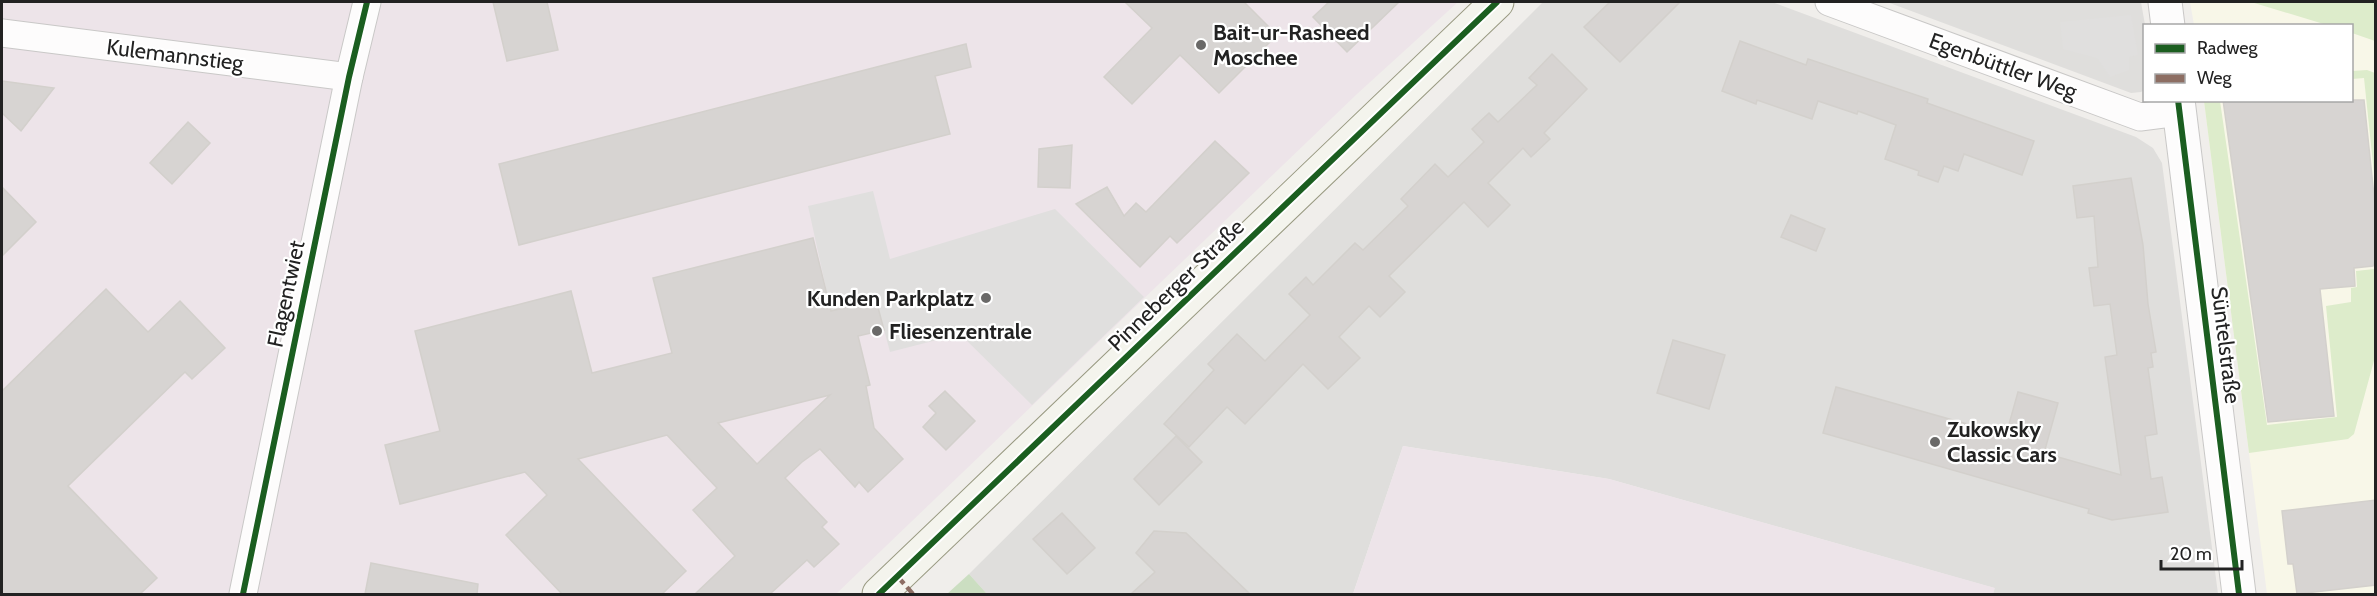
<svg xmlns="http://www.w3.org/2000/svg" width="2377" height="596" viewBox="0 0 2377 596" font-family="Cabin,sans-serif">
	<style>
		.residential { fill: #dfdedc }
		.industrial { fill: #ede4e9 }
		.education { fill: #f8f7e8 }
		.grass { fill: #ddeccb }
		.forest { fill: #cbdec1 }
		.parking { fill: #e0dfde }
		.building { fill: #d7d4d2; stroke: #d3d0cc; stroke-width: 1.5; fill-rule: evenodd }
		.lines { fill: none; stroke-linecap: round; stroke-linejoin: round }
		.minor-casing { stroke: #c9c8c7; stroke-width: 29 }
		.tertiary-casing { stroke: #c9c8c7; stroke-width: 35 }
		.secondary-casing { stroke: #999a82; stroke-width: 35 }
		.minor { stroke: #fdfcfc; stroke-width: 27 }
		.tertiary { stroke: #fdfcfc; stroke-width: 33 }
		.secondary { stroke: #f4f4ed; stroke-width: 33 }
		.quiet { stroke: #8d6e63; stroke-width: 4.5; stroke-dasharray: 9 4.5; stroke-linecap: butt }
		.cycleway-casing { stroke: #fff; stroke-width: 10 }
		.cycleway { stroke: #1b5e20; stroke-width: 6 }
		.poi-dot { fill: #6a6968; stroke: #fff; stroke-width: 2 }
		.labels { text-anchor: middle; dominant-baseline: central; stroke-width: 4.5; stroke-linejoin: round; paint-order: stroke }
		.poi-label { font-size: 22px; font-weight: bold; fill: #222; stroke: #fff; text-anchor: start }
		.street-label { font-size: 22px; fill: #222; stroke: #fff }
	</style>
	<rect width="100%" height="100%" fill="#f0eeeb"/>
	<g class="residential">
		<path d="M 1543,2 L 1772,2 L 2136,137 L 2153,148 L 2162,163 L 2218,594 L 1993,594 L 1994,588 L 1609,479 L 1403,446 L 1353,594 L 987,594 L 969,574 Z"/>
		<path d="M 1887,2 L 2141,2 L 2145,25 L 2144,90 L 2141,92 L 2131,93 Z"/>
	</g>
	<g class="industrial">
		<path d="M 2,2 L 1458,2 L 1357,94 L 836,594 L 2,594 Z"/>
		<path d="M 1403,446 L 1609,479 L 1995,588 L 1993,594 L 1353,594 Z"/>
	</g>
	<path class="education" d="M 2190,2 L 2375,2 L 2375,594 L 2267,594 L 2204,101 L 2352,100 L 2352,26 L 2194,25 Z"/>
	<g class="grass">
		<path d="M 2251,2 L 2375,2 L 2375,41 L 2352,33 L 2352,26 L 2327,25 Z"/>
		<path d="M 2367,70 L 2375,73 L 2375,183 L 2364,78 L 2352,79 L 2352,71 Z"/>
		<path d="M 2204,101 L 2220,101 L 2267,425 L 2337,417 L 2326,306 L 2351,302 L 2351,288 L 2357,287 L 2356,271 L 2374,269 L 2375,264 L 2375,357 L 2354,434 L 2348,439 L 2249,453 Z"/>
	</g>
	<path class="forest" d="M 969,574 L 987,594 L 947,594 Z"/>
	<g class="parking">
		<path d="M 2131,15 L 2138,55 L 2129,57 L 2129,70 L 2110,77 L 2097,58 L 2063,49 L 2060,22 Z"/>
		<path d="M 873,191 L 890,259 L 1055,209 L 1144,297 L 1032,405 L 960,334 L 890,352 L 876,300 L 831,311 L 808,206 Z"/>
	</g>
	<g class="building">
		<path d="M 493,2 L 547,2 L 558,50 L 507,61 Z"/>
		<path d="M 1125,2 L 1244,2 L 1277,35 L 1219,93 L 1180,55 L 1132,104 L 1104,77 L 1152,28 Z"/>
		<path d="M 1329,2 L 1399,2 L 1347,52 L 1313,17 Z"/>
		<path d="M 1610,2 L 1680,2 L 1620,62 L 1584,27 Z"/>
		<path d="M 1740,41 L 1806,65 L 1808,59 L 1928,99 L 1927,103 L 2034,141 L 2022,175 L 1964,154 L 1958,171 L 1944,166 L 1938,182 L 1918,175 L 1919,171 L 1885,159 L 1896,125 L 1858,111 L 1857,114 L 1818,101 L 1812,119 L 1757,100 L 1756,104 L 1722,91 Z"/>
		<path d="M 966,44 L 971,67 L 935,76 L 950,134 L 519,245 L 499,164 Z"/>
		<path d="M 1552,54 L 1587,89 L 1544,133 L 1550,139 L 1531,157 L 1523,148 L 1488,183 L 1510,205 L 1488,227 L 1464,202 L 1389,276 L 1405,292 L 1380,317 L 1369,306 L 1339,337 L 1360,358 L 1328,389 L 1303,364 L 1245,424 L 1227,407 L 1189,447 L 1164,424 L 1214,370 L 1208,364 L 1237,334 L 1265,361 L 1310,315 L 1289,294 L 1306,277 L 1313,285 L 1355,243 L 1363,250 L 1408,206 L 1401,199 L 1435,164 L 1448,177 L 1484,142 L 1472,129 L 1489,113 L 1498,122 L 1537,85 L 1529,78 Z"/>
		<path d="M 2,81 L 54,88 L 21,131 L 2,113 Z"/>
		<path d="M 2223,100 L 2364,100 L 2376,215 L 2376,256 L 2373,266 L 2354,268 L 2355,286 L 2320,289 L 2334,416 L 2268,422 Z"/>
		<path d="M 188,122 L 210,143 L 172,184 L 150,163 Z"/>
		<path d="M 1215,141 L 1249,173 L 1177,243 L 1170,236 L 1140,267 L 1076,204 L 1107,187 L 1124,216 L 1136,203 L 1146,212 Z"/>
		<path d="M 1072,145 L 1070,188 L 1038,187 L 1039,149 Z"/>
		<path d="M 2131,178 L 2143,245 L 2148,304 L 2156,352 L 2151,353 L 2153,367 L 2148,368 L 2157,434 L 2145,436 L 2151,479 L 2162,477 L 2168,512 L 2112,520 L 2088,513 L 2089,509 L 1823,433 L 1836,387 L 2006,435 L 2018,392 L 2058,403 L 2044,453 L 2121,475 L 2105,357 L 2117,355 L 2110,304 L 2094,306 L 2089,268 L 2098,267 L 2094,216 L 2077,218 L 2073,186 Z"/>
		<path d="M 2,187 L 36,222 L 2,256 Z"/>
		<path d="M 1791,215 L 1825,229 L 1816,251 L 1781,237 Z"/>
		<path d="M 813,238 L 831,311 L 876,300 L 884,330 L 858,336 L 870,385 L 866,386 L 874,428 L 903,459 L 868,492 L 859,482 L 855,487 L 820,449 L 802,462 L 785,478 L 827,522 L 822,527 L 839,544 L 814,567 L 807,560 L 770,594 L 695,594 L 735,556 L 693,510 L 717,488 L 667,435 L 578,459 L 686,571 L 662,594 L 562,594 L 506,535 L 547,495 L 525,472 L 400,504 L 385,445 L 440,431 L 415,331 L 571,291 L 592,373 L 672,353 L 653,278 ZM 830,395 L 757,464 L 718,423 Z"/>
		<path d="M 106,289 L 148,332 L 180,301 L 225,348 L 192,379 L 185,372 L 68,486 L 157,578 L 140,594 L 2,594 L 2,391 Z"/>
		<path d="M 1673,340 L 1725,355 L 1709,409 L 1657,393 Z"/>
		<path d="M 945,391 L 975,421 L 946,450 L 923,427 L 936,413 L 929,406 Z"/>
		<path d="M 1176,436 L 1202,462 L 1159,505 L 1134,479 Z"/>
		<path d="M 2376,500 L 2376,585 L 2297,594 L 2293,564 L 2288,564 L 2282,511 Z"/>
		<path d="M 1062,513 L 1095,548 L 1067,574 L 1033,539 Z"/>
		<path d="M 1154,531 L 1186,533 L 1250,594 L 1131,594 L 1155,572 L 1136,553 Z"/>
		<path d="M 371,563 L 478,584 L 477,594 L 365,594 Z"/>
	</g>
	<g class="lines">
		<g class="minor-casing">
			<g id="minor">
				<path d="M 1829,2 L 2140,117 L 2179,112"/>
				<path d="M 2,33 L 349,77"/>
				<path d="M 243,594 L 349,77 L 367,2"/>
			</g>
		</g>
		<g class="tertiary-casing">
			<g id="tertiary">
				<path d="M 2165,2 L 2168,26"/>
				<path d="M 2178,100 L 2239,594"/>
			</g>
		</g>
		<g class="secondary-casing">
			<path id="secondary" d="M 879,594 L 1497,2"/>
		</g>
		<use href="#minor" class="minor"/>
		<use href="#tertiary" class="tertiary"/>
		<use href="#secondary" class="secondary"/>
		<path class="quiet" d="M 898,577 L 913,594"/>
		<g class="cycleway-casing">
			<g id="cycleway">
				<path d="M 2178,100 L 2239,594"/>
				<path d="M 243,594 L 349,77 L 367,2"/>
				<path d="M 879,594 L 1497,2"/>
			</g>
		</g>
		<use href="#cycleway" class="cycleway"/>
	</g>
	<g class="poi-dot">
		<circle cx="1201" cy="45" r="6"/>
		<circle cx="986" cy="298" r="6"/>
		<circle cx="877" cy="331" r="6"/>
		<circle cx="1935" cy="442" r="6"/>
	</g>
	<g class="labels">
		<g class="poi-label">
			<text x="1213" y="32">Bait-ur-Rasheed<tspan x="1213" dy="25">Moschee</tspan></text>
			<text x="974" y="298" text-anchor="end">Kunden Parkplatz</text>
			<text x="889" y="331">Fliesenzentrale</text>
			<text x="1947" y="429">Zukowsky<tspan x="1947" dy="25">Classic Cars</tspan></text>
		</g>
		<g class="street-label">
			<text transform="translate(175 55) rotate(7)">Kulemannstieg</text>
			<text transform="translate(2003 66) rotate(20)">Egenbüttler Weg</text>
			<text transform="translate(1176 285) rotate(-44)">Pinneberger Straße</text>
			<text transform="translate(286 294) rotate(-78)">Flagentwiet</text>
			<text transform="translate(2226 345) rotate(83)">Süntelstraße</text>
		</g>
	</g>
	<rect width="2377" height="596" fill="none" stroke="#222222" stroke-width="6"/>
	<rect x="2143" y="24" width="210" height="78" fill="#ffffff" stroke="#a7a7a7" stroke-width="1.5"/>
	<rect x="2155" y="44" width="30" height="9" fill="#1b5e20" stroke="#a7a7a7" stroke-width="1.5"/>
	<text x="2197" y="54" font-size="18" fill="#222222">Radweg</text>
	<rect x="2155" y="74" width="30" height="9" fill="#8d6e63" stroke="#a7a7a7" stroke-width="1.5"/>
	<text x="2197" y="84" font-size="18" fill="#222222">Weg</text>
	<path d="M2161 560v9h81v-9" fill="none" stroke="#222222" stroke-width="3"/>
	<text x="2170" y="560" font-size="18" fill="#222222" stroke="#ffffff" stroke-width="4.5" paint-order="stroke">20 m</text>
</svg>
